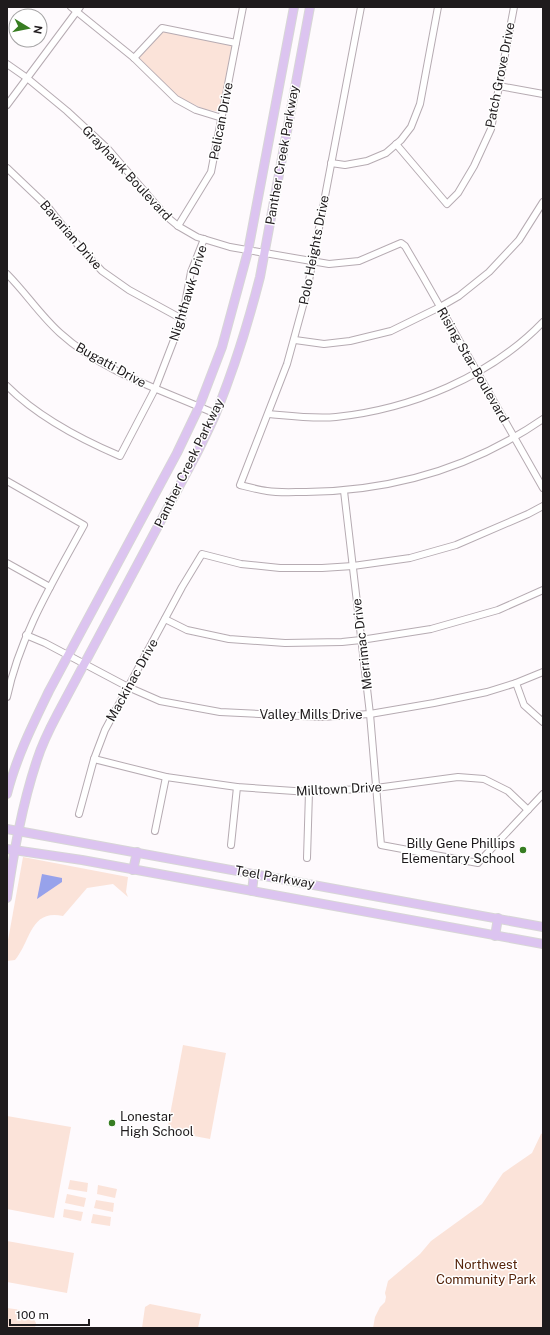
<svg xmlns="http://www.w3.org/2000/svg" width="550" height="1335" viewBox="0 0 550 1335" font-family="'Public Sans',sans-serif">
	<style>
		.green { fill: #fbe3d9 }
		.water { fill: #97a2eb }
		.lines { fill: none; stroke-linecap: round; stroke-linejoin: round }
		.minor-casing { stroke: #b6abb2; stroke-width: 8 }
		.major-casing { stroke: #d7d6d6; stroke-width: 10 }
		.minor { stroke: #fff; stroke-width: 6 }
		.major { stroke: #dcc4f0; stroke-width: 8 }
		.poi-dot { fill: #377d22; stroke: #fff; stroke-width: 1.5 }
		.labels { text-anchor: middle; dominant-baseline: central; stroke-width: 3; stroke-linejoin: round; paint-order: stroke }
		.street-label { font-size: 13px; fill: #1f1b1d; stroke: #fff }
		.poi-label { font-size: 13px; fill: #1f1b1d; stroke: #fff; text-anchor: end }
		.park-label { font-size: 13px; fill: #56240b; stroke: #fff }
	</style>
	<rect width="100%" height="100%" fill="#fefafd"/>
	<g class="green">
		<path d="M 162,31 L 232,45 L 220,112 L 204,109 L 180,98 L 138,58 Z"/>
		<path d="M 23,857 L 128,877 L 126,892 L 128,897 L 113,884 L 87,888 L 63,916 C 30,909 31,941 15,960 L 7,961 L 7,946 Z"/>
		<path d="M 183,1045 L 226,1053 L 210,1139 L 167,1131 Z"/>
		<path d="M 7,1116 L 71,1127 L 54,1218 L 7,1209 Z"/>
		<path d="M 543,1133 L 543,1328 L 373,1328 L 375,1317 L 380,1307 L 385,1302 L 386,1297 L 385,1293 L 388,1281 L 420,1254 L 431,1241 L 482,1204 L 503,1173 L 532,1153 L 541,1134 Z"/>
		<path d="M 70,1180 L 88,1183 L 87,1192 L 68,1189 Z"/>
		<path d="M 98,1185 L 117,1189 L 115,1198 L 97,1194 Z"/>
		<path d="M 67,1194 L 86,1198 L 84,1207 L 65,1203 Z"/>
		<path d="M 96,1200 L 114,1203 L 113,1212 L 94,1208 Z"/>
		<path d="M 64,1209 L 83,1212 L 81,1221 L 63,1217 Z"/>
		<path d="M 93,1214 L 111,1217 L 110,1226 L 91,1223 Z"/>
		<path d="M 7,1241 L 74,1253 L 67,1293 L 7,1282 Z"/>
		<path d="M 150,1304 L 201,1314 L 198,1328 L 142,1328 L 145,1307 Z"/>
		<path d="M 7,1308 L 29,1311 L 36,1323 L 35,1328 L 7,1328 Z"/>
	</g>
	<path class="water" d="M 42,874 L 62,878 L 62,882 L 37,899 Z"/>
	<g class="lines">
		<g class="minor-casing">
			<g id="minor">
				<path d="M 71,7 L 134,58 L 176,99 L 196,110 L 222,118"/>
				<path d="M 361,7 L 307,291 L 287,364 L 240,485 C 249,487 258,490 267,491 C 279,493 293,492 306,492 C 392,491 472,468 543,419"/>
				<path d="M 134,58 L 162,28 L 236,43"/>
				<path d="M 7,64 L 27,78 L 67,111 L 108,149 L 166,216 L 178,226 L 197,237 L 230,247 L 329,264 L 359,261 L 401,243 L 405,246 L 422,275 L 543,488"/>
				<path d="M 499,86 L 543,94"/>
				<path d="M 7,105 L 80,7"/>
				<path d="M 396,144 L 447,204 L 458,193 L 474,166 L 491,129 L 514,7"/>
				<path d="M 331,163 L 345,165 L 367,161 L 386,153 L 401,140 L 411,127 L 420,104 L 438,7"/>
				<path d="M 7,168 L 48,207 L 77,244 L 102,271 L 129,290 L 182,319"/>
				<path d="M 178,226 L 211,172 L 243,7"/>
				<path d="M 7,274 C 26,293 40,315 60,333 C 104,373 163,390 216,414"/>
				<path d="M 295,340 L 324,344 L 350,341 L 391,331 L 440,307 L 459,296 L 489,272 L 519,240 L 543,202"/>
				<path d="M 7,386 C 38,417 80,439 120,456 L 155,389 L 182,319 L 191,272 L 204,239"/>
				<path d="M 269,414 C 291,416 314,419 336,417 C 411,409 490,377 543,322"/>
				<path d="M 7,481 L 84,525 C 54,580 20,635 7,697"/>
				<path d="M 344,491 L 370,714 L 381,845 L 478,863 L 543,794"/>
				<path d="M 7,563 L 50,587"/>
				<path d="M 165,619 L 187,630 L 229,639 L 285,643 L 342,642 L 361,640 L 431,629 L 498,610 L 543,590"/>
				<path d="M 26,635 L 45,643 L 128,687 L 160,701 L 220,712 L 321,717 L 370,714 L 434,703 L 487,692 L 516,683 L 543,672"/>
				<path d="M 516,683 L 524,705 L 543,722"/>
				<path d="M 94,759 L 166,777 L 237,787 L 309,792 L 376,788 L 458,777 L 484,779 L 508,791 L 528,810"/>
				<path d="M 79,814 L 94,759 L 105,730 L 182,587 L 202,554 L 241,564 L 280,568 L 322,568 L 353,566 L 410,558 L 456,545 L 528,514 L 543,506"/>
				<path d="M 155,831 L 166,777"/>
				<path d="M 231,845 L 237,787"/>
				<path d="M 307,858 L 309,792"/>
			</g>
		</g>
		<g class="major-casing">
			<g id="major">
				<path d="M 7,794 C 16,758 33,724 49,691 L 177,453 L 199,407 L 222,347 L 248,251 L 294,7"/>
				<path d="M 7,829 L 543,927"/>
				<path d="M 7,849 L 82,860 L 543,944"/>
				<path d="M 133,870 L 137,852"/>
				<path d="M 252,891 L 254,874"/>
				<path d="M 7,898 C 14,851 22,805 37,760 C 42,744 50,728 58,713 L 196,455 C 203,441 210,427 216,413 C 234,369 248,324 260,277 L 310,7"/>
				<path d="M 495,936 L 498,918"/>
			</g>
		</g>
		<use href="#minor" class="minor"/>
		<use href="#major" class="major"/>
	</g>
	<g class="poi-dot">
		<circle cx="523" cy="850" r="4"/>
		<circle cx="112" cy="1123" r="4"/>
	</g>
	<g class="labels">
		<g class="street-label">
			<text transform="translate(500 75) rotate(-79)">Patch Grove Drive</text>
			<text transform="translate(221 121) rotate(-79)">Pelican Drive</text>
			<text transform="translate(282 155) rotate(-80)">Panther Creek Parkway</text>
			<text transform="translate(127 173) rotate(47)">Grayhawk Boulevard</text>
			<text transform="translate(71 235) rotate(49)">Bavarian Drive</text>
			<text transform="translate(314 250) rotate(-79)">Polo Heights Drive</text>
			<text transform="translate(188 293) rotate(-73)">Nighthawk Drive</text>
			<text transform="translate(111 365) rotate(29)">Bugatti Drive</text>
			<text transform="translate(473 365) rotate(60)">Rising Star Boulevard</text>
			<text transform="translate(189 463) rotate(-64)">Panther Creek Parkway</text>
			<text transform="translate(362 644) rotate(-97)">Merrimac Drive</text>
			<text transform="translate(132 680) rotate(-61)">Mackinac Drive</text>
			<text x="311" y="714">Valley Mills Drive</text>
			<text transform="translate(339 789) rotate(-3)">Milltown Drive</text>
			<text transform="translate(275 877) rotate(10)">Teel Parkway</text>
		</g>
		<g class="poi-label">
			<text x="515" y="843">Billy Gene Phillips<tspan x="515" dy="15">Elementary School</tspan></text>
			<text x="120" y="1116" text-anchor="start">Lonestar<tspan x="120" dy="15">High School</tspan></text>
		</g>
		<g class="park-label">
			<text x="486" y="1264">Northwest<tspan x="486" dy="15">Community Park</tspan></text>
		</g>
	</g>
	<rect width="550" height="1335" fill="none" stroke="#1f1b1d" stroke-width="16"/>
	<g transform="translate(28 28) rotate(100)"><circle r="19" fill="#ffffff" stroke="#a5a4a5"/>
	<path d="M0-3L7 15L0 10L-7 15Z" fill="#377d22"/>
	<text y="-6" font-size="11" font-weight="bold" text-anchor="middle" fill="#1f1b1d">N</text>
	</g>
	<path d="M10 1319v6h79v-6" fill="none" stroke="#1f1b1d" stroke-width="2"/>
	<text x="16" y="1319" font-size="12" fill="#1f1b1d" stroke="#ffffff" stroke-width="3" paint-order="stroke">100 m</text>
</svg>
